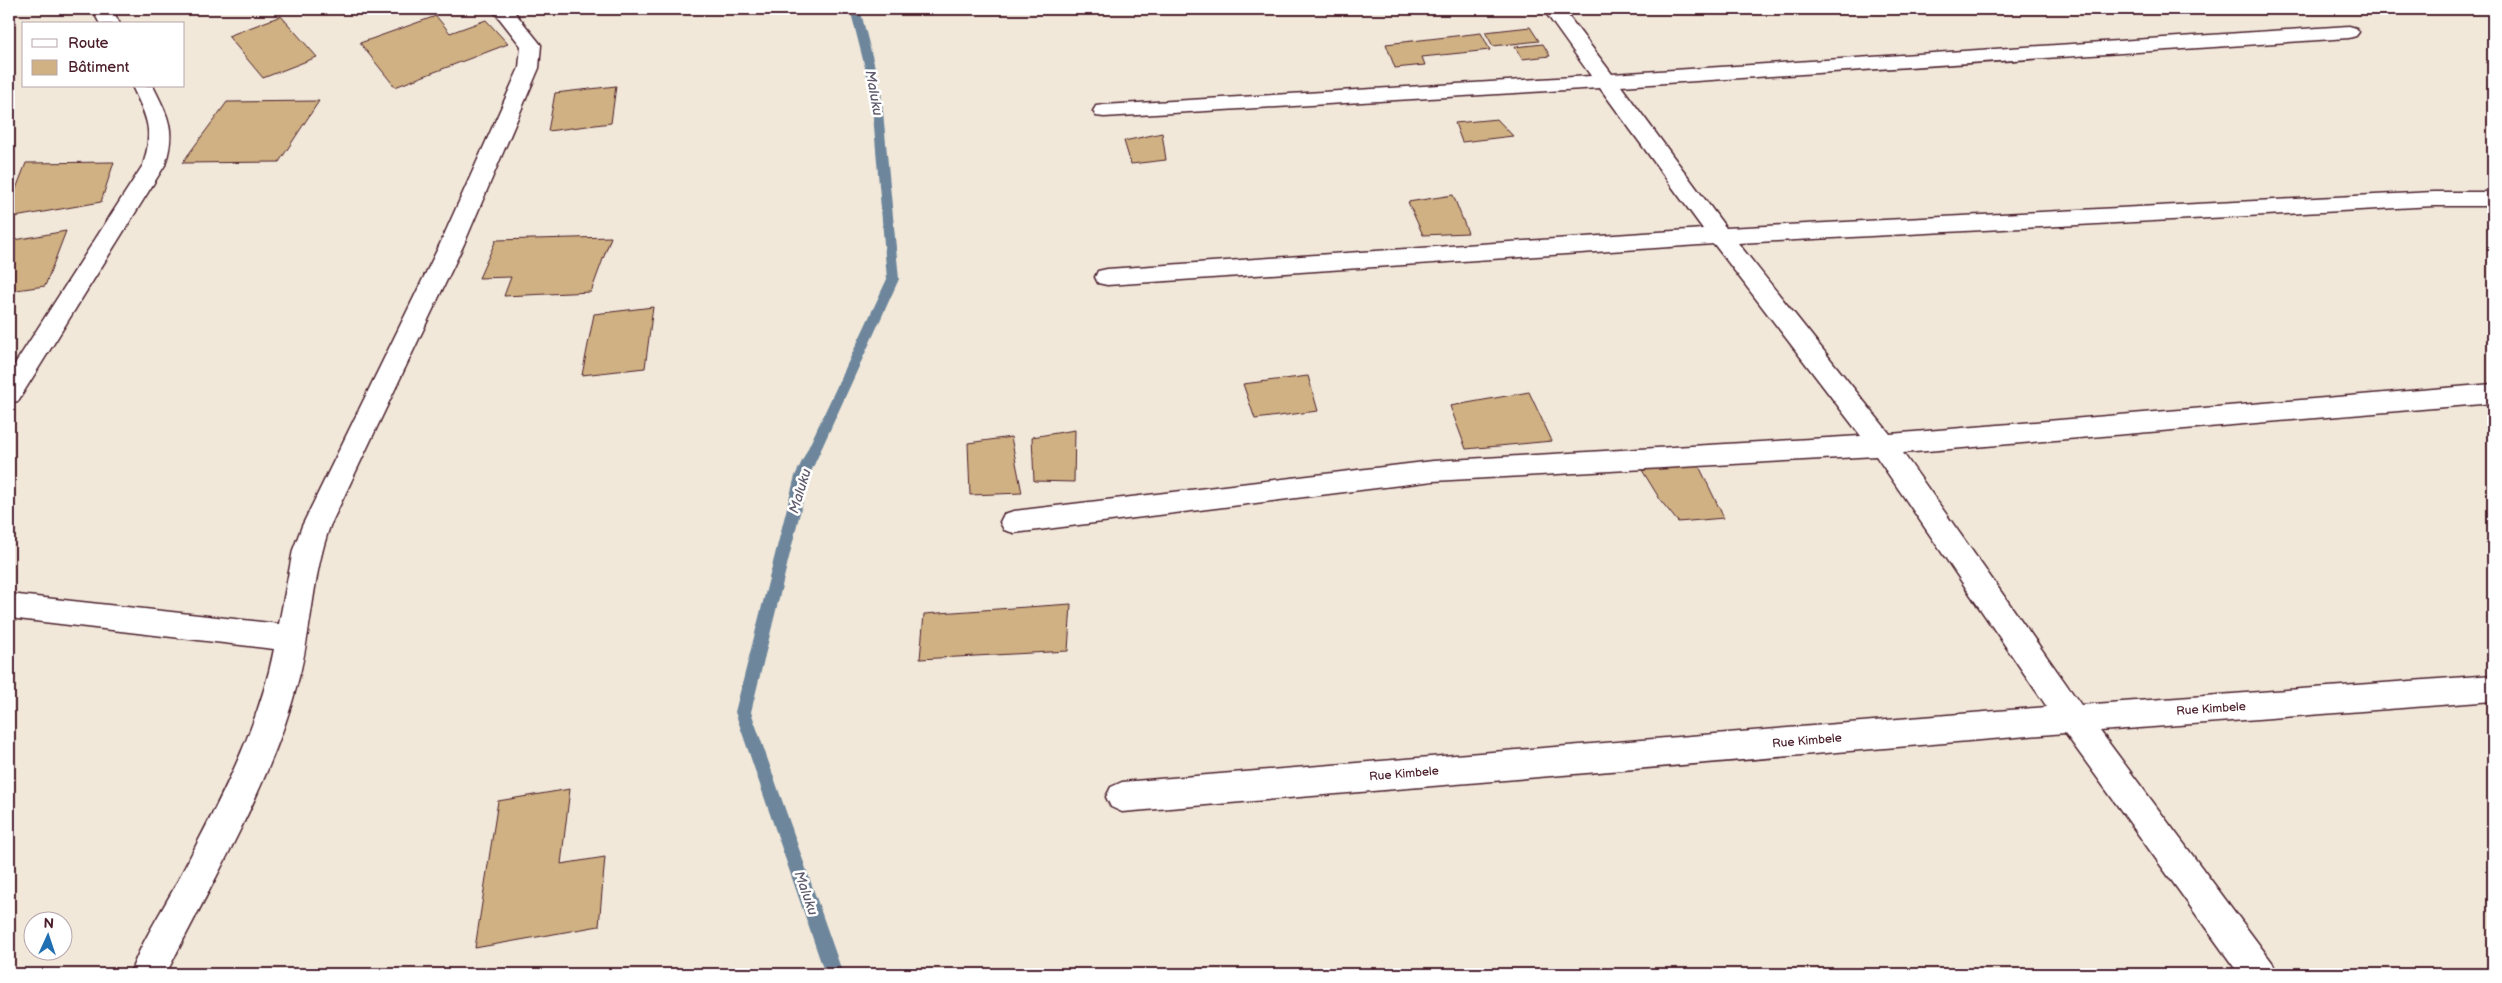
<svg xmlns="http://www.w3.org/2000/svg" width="2502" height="983" viewBox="0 0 2502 983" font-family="'Balsamiq Sans',sans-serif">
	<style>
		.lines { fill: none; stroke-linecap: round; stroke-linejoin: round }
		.stream { fill: #6d869b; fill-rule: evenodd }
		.building { fill: #cfb183; stroke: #4a1f2b }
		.minor-casing { stroke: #4a1f2b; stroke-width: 3 }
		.minor { fill: #fff; fill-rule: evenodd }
		.labels { text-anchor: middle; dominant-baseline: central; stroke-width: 5; stroke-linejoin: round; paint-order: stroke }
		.street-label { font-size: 12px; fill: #4a1f2b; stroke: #fff }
		.water-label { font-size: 14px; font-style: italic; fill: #5f5b6c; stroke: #fff }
	</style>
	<rect width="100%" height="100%" fill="#f1e8da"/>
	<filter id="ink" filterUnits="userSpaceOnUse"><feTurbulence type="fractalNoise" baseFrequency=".02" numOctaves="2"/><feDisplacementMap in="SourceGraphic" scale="10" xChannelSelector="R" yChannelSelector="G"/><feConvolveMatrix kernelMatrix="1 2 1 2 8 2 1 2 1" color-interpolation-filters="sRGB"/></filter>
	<g filter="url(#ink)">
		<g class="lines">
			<path class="stream" d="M 850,9 L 860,9 L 881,91 L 899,279 L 809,476 L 751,712 L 843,974 L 825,974 L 735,712 L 795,476 L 887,279 L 871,91 Z"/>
		</g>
		<g class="building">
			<path d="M 281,16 L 317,57 L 263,78 L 228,36 Z"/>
			<path d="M 436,16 L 450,33 L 486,20 L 508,44 L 395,87 L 360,43 Z"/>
			<path d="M 1530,27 L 1539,41 L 1493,46 L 1485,32 Z"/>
			<path d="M 1481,33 L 1490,50 L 1422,57 L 1425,65 L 1395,68 L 1386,44 Z"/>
			<path d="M 1543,44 L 1550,56 L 1522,59 L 1515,47 Z"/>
			<path d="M 616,86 L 611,123 L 548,131 L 555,93 Z"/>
			<path d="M 319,101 L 279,162 L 182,163 L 227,102 Z"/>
			<path d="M 1497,119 L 1513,136 L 1462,142 L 1455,123 Z"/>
			<path d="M 1162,133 L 1166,160 L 1131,164 L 1124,141 Z"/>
			<path d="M 114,162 L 101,202 L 9,218 L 9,207 L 26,163 Z"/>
			<path d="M 1453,195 L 1468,233 L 1423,235 L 1408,202 Z"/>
			<path d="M 66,231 L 45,286 L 9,291 L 9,241 Z"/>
			<path d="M 611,237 L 591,292 L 504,296 L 511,277 L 479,278 L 496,240 Z"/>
			<path d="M 653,307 L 645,368 L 582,375 L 594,314 Z"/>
			<path d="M 1308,376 L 1318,411 L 1255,419 L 1243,384 Z"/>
			<path d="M 1529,392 L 1552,441 L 1466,449 L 1450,406 Z"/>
			<path d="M 1075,430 L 1074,482 L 1034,481 L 1032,437 Z"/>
			<path d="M 1011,437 L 1022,493 L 970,495 L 968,443 Z"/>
			<path d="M 1698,464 L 1724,518 L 1678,522 L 1661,501 L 1642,470 Z"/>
			<path d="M 1071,604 L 1068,651 L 920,659 L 924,614 Z"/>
			<path d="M 570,789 L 561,864 L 605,857 L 599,926 L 475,948 L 498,801 Z"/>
		</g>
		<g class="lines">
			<g class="minor-casing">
				<g id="minor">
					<path d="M 92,9 L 112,9 L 120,24 L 100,24 Z"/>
					<path d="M 492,9 L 512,9 L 538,41 L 541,45 L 539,68 L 464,244 L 330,526 C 312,576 312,630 298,681 C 271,785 213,880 166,974 L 130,974 C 140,945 158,917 173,890 C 213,812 257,736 274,649 L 9,618 L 9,594 L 279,624 L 293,550 L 302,526 L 440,244 L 519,68 L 521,46 Z"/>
					<path d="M 1543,9 L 1563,9 L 1612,74 L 2349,26 L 2356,28 L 2359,32 L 2356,36 L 2349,38 L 1621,86 L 1726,228 L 2434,192 L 2493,192 L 2493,206 L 2434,206 L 1738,243 L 1890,434 L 2493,384 L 2493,403 L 1903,453 L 2081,705 L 2493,675 L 2493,701 L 2100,731 L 2272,962 L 2277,974 L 2239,974 L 2065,733 L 1122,812 L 1111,807 L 1106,797 L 1111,787 L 1122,782 L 2047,707 L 1876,456 L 1433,481 L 1014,533 L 1004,530 L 1000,522 L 1004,514 L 1014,511 L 1433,461 L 1861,436 L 1714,244 L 1107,285 L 1098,283 L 1095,277 L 1098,271 L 1107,269 L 1703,229 L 1600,88 L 1104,117 L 1096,116 L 1093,111 L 1096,106 L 1104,105 L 1591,76 Z"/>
					<path d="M 132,86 L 153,86 C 169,118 176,130 165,165 L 18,401 L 9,403 L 9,373 L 143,165 C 154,130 147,118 132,86 Z"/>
				</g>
			</g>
			<use href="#minor" class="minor"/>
		</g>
	</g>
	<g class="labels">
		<g class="street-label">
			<text transform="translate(2211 709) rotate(-4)">Rue Kimbele</text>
			<text transform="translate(1807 741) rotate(-5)">Rue Kimbele</text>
			<text transform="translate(1404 774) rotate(-5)">Rue Kimbele</text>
		</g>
		<g class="water-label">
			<text transform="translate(874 93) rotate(80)">Maluku</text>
			<text transform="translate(800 491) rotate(-73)">Maluku</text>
			<text transform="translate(806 893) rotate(71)">Maluku</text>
		</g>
	</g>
	<rect width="2502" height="983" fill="none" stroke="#fff" stroke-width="30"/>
	<rect x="15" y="15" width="2472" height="953" fill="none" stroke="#4a1f2b" stroke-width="2" filter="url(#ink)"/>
	<rect x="22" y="22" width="162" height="65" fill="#ffffff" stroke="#b7a5aa"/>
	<rect x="32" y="39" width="25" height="8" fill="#ffffff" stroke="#b7a5aa"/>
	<text x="68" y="48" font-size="15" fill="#4a1f2b">Route</text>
	<rect x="32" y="60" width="25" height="15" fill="#cfb183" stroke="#b7a5aa"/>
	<text x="68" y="72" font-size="15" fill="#4a1f2b">Bâtiment</text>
	<g transform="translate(48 936) rotate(3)"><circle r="24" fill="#ffffff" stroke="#b7a5aa"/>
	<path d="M0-4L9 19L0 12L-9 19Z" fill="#1f6fb2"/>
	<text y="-8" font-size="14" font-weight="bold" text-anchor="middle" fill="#4a1f2b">N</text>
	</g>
</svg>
